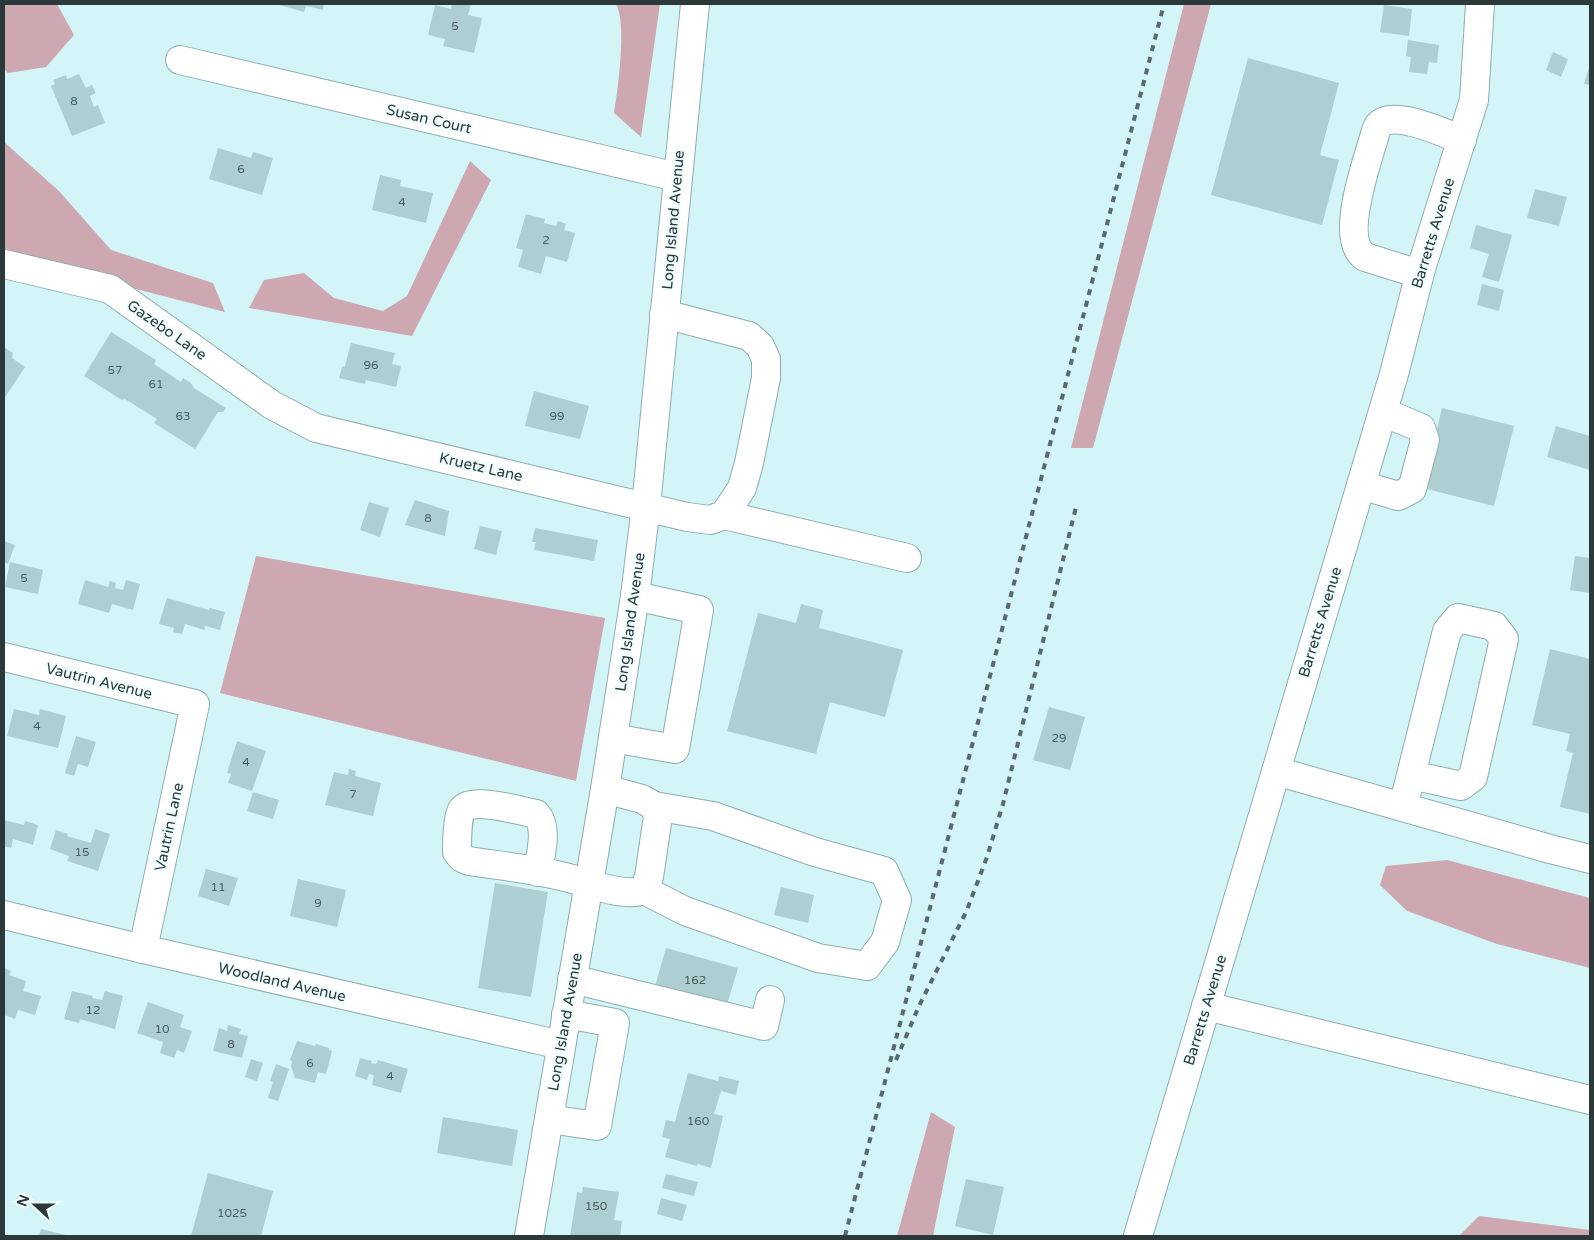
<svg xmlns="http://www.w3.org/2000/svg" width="1594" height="1240" viewBox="0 0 1594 1240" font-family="'Varela Round',sans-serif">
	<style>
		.forest { fill: #cda8b1 }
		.building { fill: #aecfd1 }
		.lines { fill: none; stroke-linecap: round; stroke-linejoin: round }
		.minor-casing { stroke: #8dadaf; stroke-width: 30 }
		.minor { stroke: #fff; stroke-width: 28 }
		.rail { stroke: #57696a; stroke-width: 4; stroke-dasharray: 6 6; stroke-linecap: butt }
		.labels { text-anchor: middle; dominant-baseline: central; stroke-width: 4.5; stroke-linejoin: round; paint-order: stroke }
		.number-label { font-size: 12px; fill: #4c5e60 }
		.street-label { font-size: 15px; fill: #2c393a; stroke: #f1feff }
	</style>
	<rect width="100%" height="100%" fill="#d4f5f8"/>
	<g class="forest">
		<path d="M 4,4 L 57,4 L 74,35 L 46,67 L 8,73 L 4,69 Z"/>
		<path d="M 616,4 L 660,4 L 641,137 L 614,113 C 618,89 627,23 616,4 Z"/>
		<path d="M 1184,4 L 1211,4 L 1093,448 L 1071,448 Z"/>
		<path d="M 4,142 L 59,191 L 111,250 L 213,283 L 225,312 L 4,255 Z"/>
		<path d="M 470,161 L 491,180 L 412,336 L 249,308 L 264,280 L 304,273 L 334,298 L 383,311 L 407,296 Z"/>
		<path d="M 256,556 L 605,618 L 576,781 L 220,693 Z"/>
		<path d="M 1447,860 L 1590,898 L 1590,968 L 1497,944 L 1407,911 L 1380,885 L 1386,866 Z"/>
		<path d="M 931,1112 L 955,1127 L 933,1236 L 897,1236 Z"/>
		<path d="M 1479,1216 L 1590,1230 L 1590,1236 L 1459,1236 Z"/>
	</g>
	<g class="building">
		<path d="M 276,4 L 324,4 L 323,10 L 306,6 L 304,12 Z"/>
		<path d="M 452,4 L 471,4 L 468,15 L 482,18 L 474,53 L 443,46 L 445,39 L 428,35 L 435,5 L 451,9 Z"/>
		<path d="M 1384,5 L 1412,9 L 1409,36 L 1380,32 Z"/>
		<path d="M 1408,40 L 1439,45 L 1437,63 L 1429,62 L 1427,74 L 1409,72 L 1411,57 L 1406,56 Z"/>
		<path d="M 1553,52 L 1568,59 L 1561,77 L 1546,70 Z"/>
		<path d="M 1248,58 L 1339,83 L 1320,155 L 1339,160 L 1322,225 L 1211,195 Z"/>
		<path d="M 1590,64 L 1590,85 L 1584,84 Z"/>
		<path d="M 79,74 L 86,88 L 92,85 L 96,93 L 90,96 L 94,107 L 98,105 L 105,123 L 72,136 L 51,86 L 55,84 L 53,80 L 66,75 L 67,79 Z"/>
		<path d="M 218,148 L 251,158 L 253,152 L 273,158 L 262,195 L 209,179 Z"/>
		<path d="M 380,175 L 401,180 L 400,186 L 433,193 L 426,223 L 372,210 Z"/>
		<path d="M 1535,189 L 1567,197 L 1559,226 L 1527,218 Z"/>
		<path d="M 526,214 L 545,219 L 544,223 L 556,226 L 558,221 L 566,224 L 564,230 L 575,233 L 567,262 L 546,256 L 541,274 L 518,267 L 523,250 L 516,248 Z"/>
		<path d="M 1476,225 L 1512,235 L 1499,282 L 1482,277 L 1489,254 L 1470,248 Z"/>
		<path d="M 1482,284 L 1504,290 L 1499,311 L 1477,305 Z"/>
		<path d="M 111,332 L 156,360 L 154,364 L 181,382 L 183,378 L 191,383 L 194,388 L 226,408 L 223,412 L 218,412 L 195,449 L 154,423 L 157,419 L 125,399 L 122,400 L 84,376 Z"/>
		<path d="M 351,343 L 395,353 L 392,364 L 401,366 L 396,387 L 366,380 L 365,384 L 339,378 L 342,367 L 345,366 Z"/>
		<path d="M 4,347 L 13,353 L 12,358 L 25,367 L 4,399 Z"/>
		<path d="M 534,391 L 589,406 L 580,439 L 525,426 Z"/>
		<path d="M 1442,408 L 1514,426 L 1494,506 L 1423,488 Z"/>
		<path d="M 1556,426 L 1590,436 L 1590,470 L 1547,457 Z"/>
		<path d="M 415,500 L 449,511 L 445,536 L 405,525 Z"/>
		<path d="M 369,502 L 389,508 L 380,537 L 360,530 Z"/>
		<path d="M 480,526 L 502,531 L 496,555 L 474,549 Z"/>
		<path d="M 535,528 L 598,540 L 594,561 L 534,550 L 536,542 L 532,542 Z"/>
		<path d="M 4,541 L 15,545 L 8,564 L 4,562 Z"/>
		<path d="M 1575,556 L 1590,558 L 1590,593 L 1570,590 Z"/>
		<path d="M 10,562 L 43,570 L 38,594 L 5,587 Z"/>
		<path d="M 85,580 L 108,587 L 110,581 L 116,583 L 115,588 L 123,590 L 126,580 L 140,584 L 133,610 L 112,604 L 109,613 L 78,604 Z"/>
		<path d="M 167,598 L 209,610 L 210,608 L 225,612 L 220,630 L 205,626 L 204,630 L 185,624 L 182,634 L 173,632 L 174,628 L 159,624 Z"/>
		<path d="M 801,604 L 823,610 L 819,628 L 903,650 L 885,717 L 830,702 L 816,754 L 727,731 L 758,613 L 796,623 Z"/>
		<path d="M 1550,649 L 1590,659 L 1590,814 L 1560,807 L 1573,753 L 1566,751 L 1570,734 L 1532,725 Z"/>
		<path d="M 1049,707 L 1085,717 L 1070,770 L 1033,760 Z"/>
		<path d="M 14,709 L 39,715 L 40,709 L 66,716 L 58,748 L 7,736 Z"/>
		<path d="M 76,736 L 96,742 L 88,767 L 78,764 L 74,776 L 65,773 Z"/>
		<path d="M 237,741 L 266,751 L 252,791 L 228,783 L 231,774 L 227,773 Z"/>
		<path d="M 349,769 L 356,771 L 355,776 L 381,783 L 373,816 L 325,805 L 334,772 L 348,775 Z"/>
		<path d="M 253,792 L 279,800 L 273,819 L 247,811 Z"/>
		<path d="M 4,820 L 24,825 L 25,821 L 38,825 L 33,845 L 13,839 L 11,848 L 4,846 Z"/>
		<path d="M 95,829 L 110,834 L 98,871 L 67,861 L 69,856 L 50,849 L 56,830 L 68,834 L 67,836 L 91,843 Z"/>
		<path d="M 206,869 L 238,878 L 229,906 L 198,896 Z"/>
		<path d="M 298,879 L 346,890 L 337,927 L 290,916 Z"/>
		<path d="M 495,883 L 548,892 L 531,997 L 478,988 Z"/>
		<path d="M 781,887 L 814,895 L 808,923 L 774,915 Z"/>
		<path d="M 666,948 L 738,968 L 726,1008 L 653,993 Z"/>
		<path d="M 4,968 L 11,971 L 9,975 L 26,981 L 23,991 L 41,996 L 35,1015 L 18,1010 L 15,1019 L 4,1015 Z"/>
		<path d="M 72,991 L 93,996 L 92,998 L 102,1000 L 105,991 L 123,996 L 115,1029 L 80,1019 L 79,1023 L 64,1019 Z"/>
		<path d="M 148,1002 L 184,1015 L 180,1027 L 192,1031 L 184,1053 L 177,1050 L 174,1058 L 160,1053 L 163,1042 L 137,1033 Z"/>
		<path d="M 228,1025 L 241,1029 L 239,1034 L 248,1036 L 242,1058 L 213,1051 L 219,1028 L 227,1031 Z"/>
		<path d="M 297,1041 L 315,1046 L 316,1044 L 329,1048 L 329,1050 L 332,1051 L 326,1074 L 318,1072 L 315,1083 L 295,1078 L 291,1066 L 292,1061 L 290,1060 Z"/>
		<path d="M 360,1058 L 372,1061 L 371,1063 L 376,1064 L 378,1060 L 408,1069 L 401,1093 L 372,1085 L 374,1075 L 369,1074 L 367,1080 L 355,1076 Z"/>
		<path d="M 251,1059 L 263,1063 L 257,1081 L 245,1077 Z"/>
		<path d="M 276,1064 L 289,1069 L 278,1101 L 268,1098 L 273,1082 L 270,1081 Z"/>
		<path d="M 688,1073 L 718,1081 L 719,1076 L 739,1081 L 736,1095 L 721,1091 L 714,1114 L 723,1116 L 711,1168 L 698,1164 L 697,1166 L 665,1157 L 670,1139 L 662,1137 L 666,1120 L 675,1122 Z"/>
		<path d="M 443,1117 L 518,1130 L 512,1166 L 437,1153 Z"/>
		<path d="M 208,1173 L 273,1191 L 261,1236 L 191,1236 Z"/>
		<path d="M 666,1174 L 698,1182 L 694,1196 L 662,1188 Z"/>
		<path d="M 966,1179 L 1004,1187 L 993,1235 L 955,1226 Z"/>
		<path d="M 583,1187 L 619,1192 L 614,1220 L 622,1221 L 620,1236 L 570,1236 L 577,1192 L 582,1193 Z"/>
		<path d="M 661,1198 L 687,1205 L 682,1221 L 657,1214 Z"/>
		<path d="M 41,1229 L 70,1236 L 39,1236 Z"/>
	</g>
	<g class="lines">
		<g class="minor-casing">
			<g id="minor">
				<path d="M 180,60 L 677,177"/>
				<path d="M 4,264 L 110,289 L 272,405 L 316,428 L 687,517 L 710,520 L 724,515 L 742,488 L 749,463 L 766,378 L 766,359 L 760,346 L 749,336 L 664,314"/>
				<path d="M 1419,274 L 1365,257 C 1338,239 1368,160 1375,134 C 1376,131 1376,129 1378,126 C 1391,108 1444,133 1462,140"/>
				<path d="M 1361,485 L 1398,496 L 1412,489 L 1425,440 L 1421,428 L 1383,412"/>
				<path d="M 724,515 L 907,558"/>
				<path d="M 4,657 L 195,704 L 143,949"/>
				<path d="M 613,738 L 675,749 L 699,610 L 635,596"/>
				<path d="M 1276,771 L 1550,849 L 1590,859"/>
				<path d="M 1403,807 L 1447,631 L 1458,618 L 1494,626 L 1504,639 L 1473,777 L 1461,786 L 1412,775"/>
				<path d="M 538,872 C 540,855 549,828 536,814 C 522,811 470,796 462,810 C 457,817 457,844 457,852 L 462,858 L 469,861 C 501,866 534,869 565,877 C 586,882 624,898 644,890 L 649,877 L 658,816 L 654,806 L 642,799 L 605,789"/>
				<path d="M 644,890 L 685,911 L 818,958 L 867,966 L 885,942 L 897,900 L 884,871 L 815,852 L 713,816 L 654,806"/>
				<path d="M 4,915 L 143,949 L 561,1045"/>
				<path d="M 572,979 L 764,1026 L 770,1000"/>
				<path d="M 1206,1006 L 1590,1100"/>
				<path d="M 549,1119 L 597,1126 L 615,1023 L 566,1014"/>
				<path d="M 529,1236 L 605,789 L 635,596 L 646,506 L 695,4"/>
				<path d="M 1138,1236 L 1394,374 L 1421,269 L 1474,100 L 1480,4"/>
			</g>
		</g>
		<use href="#minor" class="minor"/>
		<g class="rail">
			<path d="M 896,1060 L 919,1006 L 967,910 L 987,857 L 1003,804 L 1076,507"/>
			<path d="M 845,1236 L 1164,4"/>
		</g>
	</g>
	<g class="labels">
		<g class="number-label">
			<text x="455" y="26">5</text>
			<text x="74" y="101">8</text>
			<text x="241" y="169">6</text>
			<text x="402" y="202">4</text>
			<text x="546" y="240">2</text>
			<text x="371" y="365">96</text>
			<text x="115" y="370">57</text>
			<text x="156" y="384">61</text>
			<text x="183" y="416">63</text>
			<text x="557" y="416">99</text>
			<text x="428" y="518">8</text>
			<text x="24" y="578">5</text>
			<text x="37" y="726">4</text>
			<text x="1059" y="738">29</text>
			<text x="246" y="762">4</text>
			<text x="353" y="794">7</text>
			<text x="82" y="852">15</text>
			<text x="218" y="887">11</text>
			<text x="318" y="903">9</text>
			<text x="695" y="980">162</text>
			<text x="93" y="1010">12</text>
			<text x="162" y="1029">10</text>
			<text x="231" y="1044">8</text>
			<text x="310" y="1063">6</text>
			<text x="390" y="1076">4</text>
			<text x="698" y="1121">160</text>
			<text x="596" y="1206">150</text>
			<text x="232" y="1213">1025</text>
		</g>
		<g class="street-label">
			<text transform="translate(429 119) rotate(13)">Susan Court</text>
			<text transform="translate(673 220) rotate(-85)">Long Island Avenue</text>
			<text transform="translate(1433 233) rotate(-73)">Barretts Avenue</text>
			<text transform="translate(167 330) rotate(35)">Gazebo Lane</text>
			<text transform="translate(481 467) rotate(13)">Kruetz Lane</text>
			<text transform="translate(630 622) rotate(-82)">Long Island Avenue</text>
			<text transform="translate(1320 622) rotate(-73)">Barretts Avenue</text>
			<text transform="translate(99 681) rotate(14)">Vautrin Avenue</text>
			<text transform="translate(169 827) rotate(-78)">Vautrin Lane</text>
			<text transform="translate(282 982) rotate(13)">Woodland Avenue</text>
			<text transform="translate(1205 1010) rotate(-73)">Barretts Avenue</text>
			<text transform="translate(565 1022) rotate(-80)">Long Island Avenue</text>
		</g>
	</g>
	<rect width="1594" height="1240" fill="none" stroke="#2c393a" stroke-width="10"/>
	<g transform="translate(35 1205) rotate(291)" stroke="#f1feff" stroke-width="4" paint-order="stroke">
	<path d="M0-4L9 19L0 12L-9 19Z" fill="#2c393a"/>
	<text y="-8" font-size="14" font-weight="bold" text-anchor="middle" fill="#2c393a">N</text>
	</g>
</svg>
